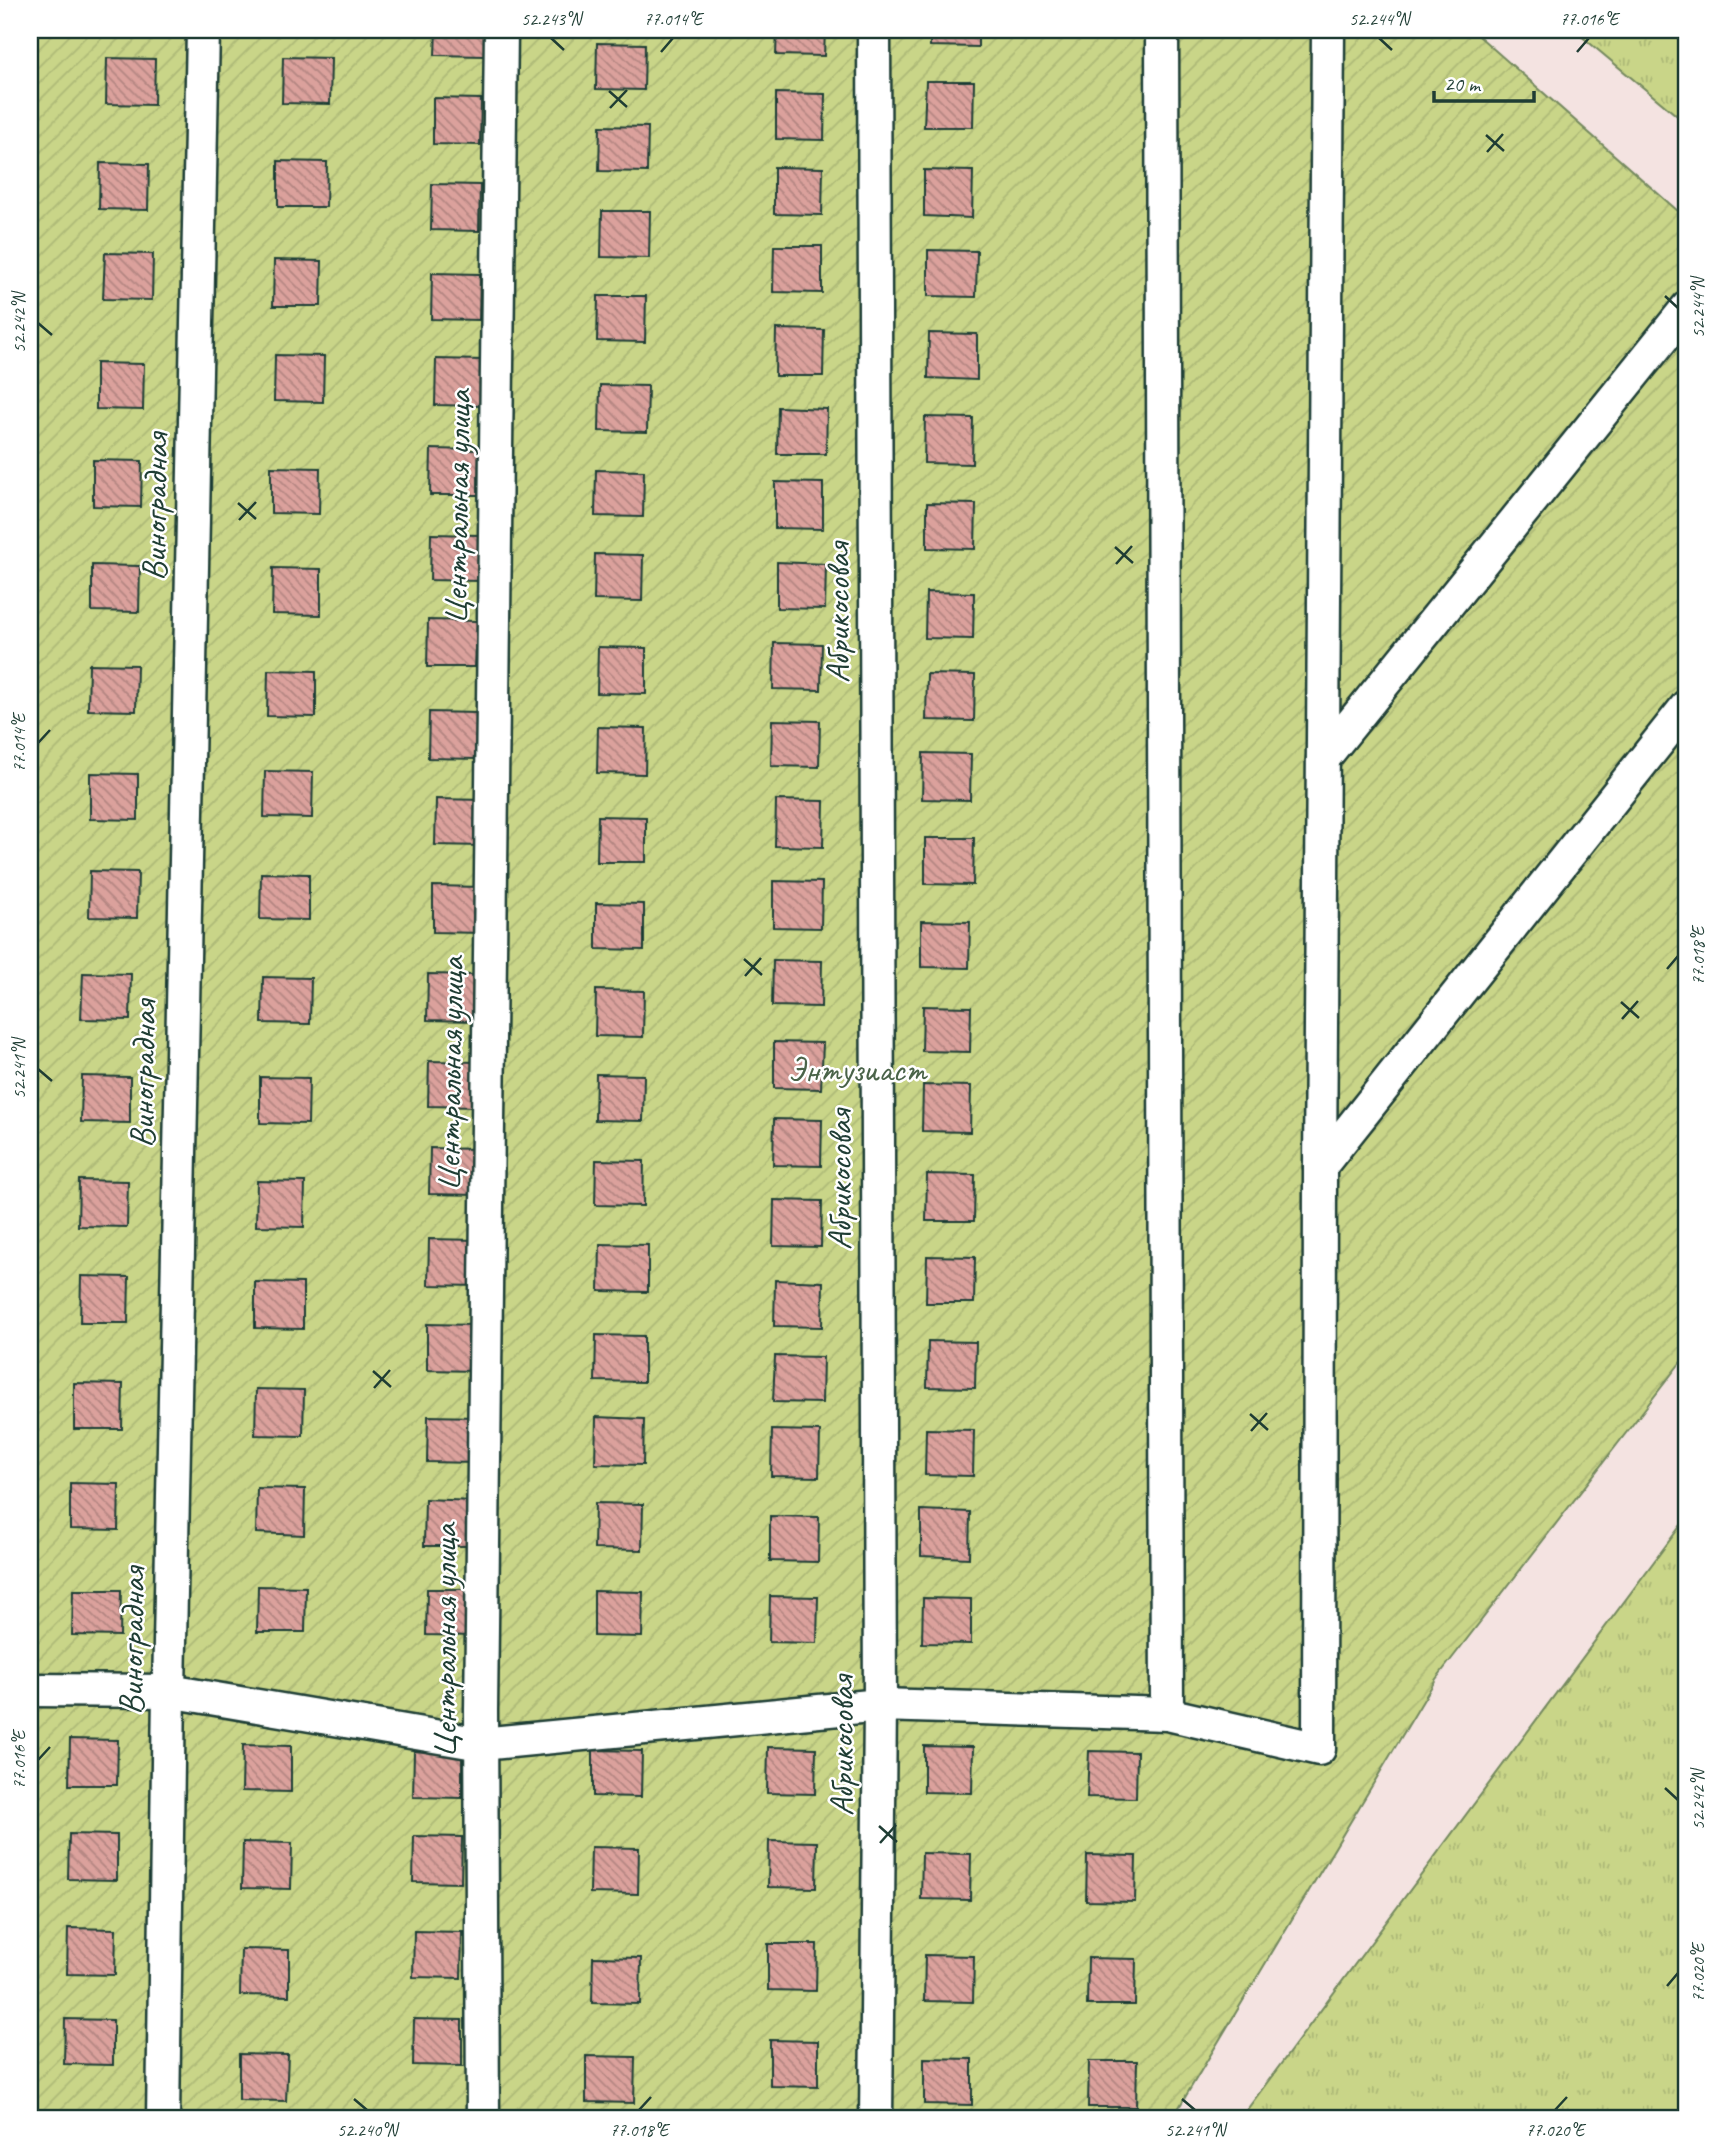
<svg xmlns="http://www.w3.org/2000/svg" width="1717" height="2149" viewBox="0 0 1717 2149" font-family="Caveat,sans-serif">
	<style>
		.grass { fill: url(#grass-tufts); stroke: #74895e; stroke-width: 2 }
		.garden { fill: url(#garden-furrows); stroke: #74895e; stroke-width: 2 }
		.building { fill: url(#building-back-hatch); stroke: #1f3d34; stroke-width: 2 }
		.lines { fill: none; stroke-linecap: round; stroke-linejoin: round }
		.minor-casing { stroke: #1f3d34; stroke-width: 37 }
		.minor { stroke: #fff; stroke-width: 32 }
		.ticks { fill: none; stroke: #1f3d34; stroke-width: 2.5 }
		.labels { text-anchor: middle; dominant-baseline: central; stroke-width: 5; stroke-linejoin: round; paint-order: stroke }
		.street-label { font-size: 35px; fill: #1f3d34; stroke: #fff }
		.park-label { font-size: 35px; fill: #4a6349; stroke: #fff }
		.neatline { fill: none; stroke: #1f3d34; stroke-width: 2.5 }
		.ticks-label { font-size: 18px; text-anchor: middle; fill: #1f3d34 }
	</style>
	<defs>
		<pattern id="grass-tufts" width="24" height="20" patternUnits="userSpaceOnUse" patternTransform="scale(1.75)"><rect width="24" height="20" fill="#c9d588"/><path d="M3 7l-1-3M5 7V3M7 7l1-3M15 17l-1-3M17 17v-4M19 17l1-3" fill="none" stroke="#acb876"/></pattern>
		<pattern id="garden-furrows" width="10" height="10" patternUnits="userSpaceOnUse" patternTransform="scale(1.75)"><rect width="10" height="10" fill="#c9d588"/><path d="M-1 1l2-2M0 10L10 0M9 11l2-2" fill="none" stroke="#acb876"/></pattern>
		<pattern id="building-back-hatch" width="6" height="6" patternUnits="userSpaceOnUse" patternTransform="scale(1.75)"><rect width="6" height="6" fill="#dba19c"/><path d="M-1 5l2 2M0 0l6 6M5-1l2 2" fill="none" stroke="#b18480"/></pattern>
	</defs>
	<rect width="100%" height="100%" fill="#f4e3e1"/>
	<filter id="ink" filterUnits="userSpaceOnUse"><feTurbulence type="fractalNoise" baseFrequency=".0143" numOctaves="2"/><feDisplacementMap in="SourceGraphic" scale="14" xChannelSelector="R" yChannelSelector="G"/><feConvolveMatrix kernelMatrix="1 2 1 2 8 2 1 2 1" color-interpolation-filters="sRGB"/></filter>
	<g filter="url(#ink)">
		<g class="grass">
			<path d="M 1574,30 L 1687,30 L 1687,124 Z"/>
			<path d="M 1687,1517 L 1687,2119 L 1240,2119 Z"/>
		</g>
		<path class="garden" d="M 30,30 L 1472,30 L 1687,219 L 1687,1354 L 1436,1679 L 1172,2119 L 30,2119 Z"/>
		<g class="building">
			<path d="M 436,30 L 484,30 L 484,56 L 435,55 Z"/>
			<path d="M 777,30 L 825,30 L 824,56 L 776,55 Z"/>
			<path d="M 930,30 L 978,30 L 978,47 L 930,46 Z"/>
			<path d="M 597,43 L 645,44 L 644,90 L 596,89 Z"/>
			<path d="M 283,57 L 331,58 L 330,104 L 282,103 Z"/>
			<path d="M 107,58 L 155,59 L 154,105 L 106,104 Z"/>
			<path d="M 926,81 L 974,81 L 973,127 L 924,127 Z"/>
			<path d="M 776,93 L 825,94 L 824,140 L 776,139 Z"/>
			<path d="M 433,98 L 481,99 L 480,145 L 433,144 Z"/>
			<path d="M 600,126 L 648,127 L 647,172 L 599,171 Z"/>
			<path d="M 278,161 L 327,162 L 326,207 L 278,207 Z"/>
			<path d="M 100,163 L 149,164 L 148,210 L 99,209 Z"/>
			<path d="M 774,167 L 823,168 L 822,215 L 774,214 Z"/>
			<path d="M 924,170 L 973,171 L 972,218 L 924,216 Z"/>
			<path d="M 432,184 L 480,185 L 479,231 L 431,230 Z"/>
			<path d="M 602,211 L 650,211 L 649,258 L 601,257 Z"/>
			<path d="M 774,246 L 822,246 L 822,293 L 773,292 Z"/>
			<path d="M 928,250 L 977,251 L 976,297 L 928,296 Z"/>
			<path d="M 105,253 L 153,254 L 152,300 L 103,299 Z"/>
			<path d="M 274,260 L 322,261 L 321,306 L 273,306 Z"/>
			<path d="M 432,273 L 480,274 L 479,320 L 431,319 Z"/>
			<path d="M 598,296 L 646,296 L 645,342 L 597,341 Z"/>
			<path d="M 776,329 L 824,330 L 823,376 L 775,376 Z"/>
			<path d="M 929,333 L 977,334 L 977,380 L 928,378 Z"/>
			<path d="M 275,355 L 324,356 L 323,402 L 274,401 Z"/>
			<path d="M 436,359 L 484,360 L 484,406 L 435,405 Z"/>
			<path d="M 96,363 L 144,364 L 143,410 L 96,409 Z"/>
			<path d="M 600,385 L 648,386 L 647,432 L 599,431 Z"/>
			<path d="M 778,407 L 827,409 L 826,454 L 777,454 Z"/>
			<path d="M 925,417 L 973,418 L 972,464 L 924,463 Z"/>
			<path d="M 431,449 L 479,450 L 478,495 L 430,495 Z"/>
			<path d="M 93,460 L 142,461 L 141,507 L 93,506 Z"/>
			<path d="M 271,467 L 320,468 L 319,514 L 271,513 Z"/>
			<path d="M 596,470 L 644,471 L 643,517 L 595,516 Z"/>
			<path d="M 775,482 L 823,483 L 823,529 L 775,528 Z"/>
			<path d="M 927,503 L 976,504 L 975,549 L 927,548 Z"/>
			<path d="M 431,534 L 480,535 L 479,581 L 430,580 Z"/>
			<path d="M 595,554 L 643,555 L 642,601 L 594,600 Z"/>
			<path d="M 777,562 L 826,564 L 825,609 L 777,608 Z"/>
			<path d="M 92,565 L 140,566 L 139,612 L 92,611 Z"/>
			<path d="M 273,568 L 321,569 L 321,615 L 272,614 Z"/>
			<path d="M 926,592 L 974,593 L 973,639 L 925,638 Z"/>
			<path d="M 428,620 L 477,621 L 475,667 L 427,667 Z"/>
			<path d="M 774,643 L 822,644 L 821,690 L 773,689 Z"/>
			<path d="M 598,647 L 646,648 L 646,694 L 597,693 Z"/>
			<path d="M 89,664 L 137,665 L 136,711 L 88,710 Z"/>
			<path d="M 268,670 L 316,671 L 316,717 L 267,716 Z"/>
			<path d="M 927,674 L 975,675 L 974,721 L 926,720 Z"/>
			<path d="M 429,712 L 477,713 L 477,759 L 428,758 Z"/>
			<path d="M 772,720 L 820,721 L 819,767 L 771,766 Z"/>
			<path d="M 598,727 L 646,728 L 645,774 L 597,773 Z"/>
			<path d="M 923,753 L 971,754 L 970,800 L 922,799 Z"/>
			<path d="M 265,771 L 313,772 L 312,818 L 264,817 Z"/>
			<path d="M 90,773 L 138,774 L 138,820 L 90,819 Z"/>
			<path d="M 436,799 L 484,800 L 483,846 L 435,845 Z"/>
			<path d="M 776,800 L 824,801 L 823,847 L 775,846 Z"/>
			<path d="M 598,816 L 646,817 L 646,862 L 597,862 Z"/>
			<path d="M 925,838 L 974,838 L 973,885 L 925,884 Z"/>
			<path d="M 90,871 L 138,872 L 137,918 L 89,917 Z"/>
			<path d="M 261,873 L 309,874 L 309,920 L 260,919 Z"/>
			<path d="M 773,881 L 822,882 L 821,928 L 773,927 Z"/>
			<path d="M 433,886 L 482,887 L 481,933 L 433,932 Z"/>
			<path d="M 596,903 L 644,904 L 644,950 L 596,949 Z"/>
			<path d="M 921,921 L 970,922 L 969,968 L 921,967 Z"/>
			<path d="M 773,960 L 822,961 L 821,1007 L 772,1006 Z"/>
			<path d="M 83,973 L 131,974 L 130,1020 L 81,1019 Z"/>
			<path d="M 428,974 L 476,975 L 475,1021 L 427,1020 Z"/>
			<path d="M 263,977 L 311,978 L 310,1024 L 262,1023 Z"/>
			<path d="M 596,990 L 644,991 L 643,1037 L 595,1036 Z"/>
			<path d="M 923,1006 L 971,1007 L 970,1052 L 922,1051 Z"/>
			<path d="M 774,1042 L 823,1043 L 821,1089 L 774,1088 Z"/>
			<path d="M 429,1061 L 477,1062 L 476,1107 L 428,1106 Z"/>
			<path d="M 596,1074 L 644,1075 L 643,1121 L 595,1120 Z"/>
			<path d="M 82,1076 L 130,1077 L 130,1123 L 81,1122 Z"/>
			<path d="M 260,1077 L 309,1078 L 308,1124 L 260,1123 Z"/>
			<path d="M 923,1085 L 971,1086 L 970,1132 L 922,1131 Z"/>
			<path d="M 774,1119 L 822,1120 L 821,1166 L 773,1165 Z"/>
			<path d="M 430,1148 L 478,1149 L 477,1195 L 429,1194 Z"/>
			<path d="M 596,1160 L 644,1161 L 643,1206 L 595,1205 Z"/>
			<path d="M 927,1174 L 975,1175 L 974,1221 L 926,1221 Z"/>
			<path d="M 79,1180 L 128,1181 L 127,1227 L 78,1226 Z"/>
			<path d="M 257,1181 L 305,1182 L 304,1227 L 256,1226 Z"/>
			<path d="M 774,1200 L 822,1201 L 821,1247 L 773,1246 Z"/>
			<path d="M 429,1239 L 477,1240 L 476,1286 L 428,1285 Z"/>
			<path d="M 600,1244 L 648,1245 L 648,1292 L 599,1291 Z"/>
			<path d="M 927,1256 L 975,1257 L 974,1303 L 926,1303 Z"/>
			<path d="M 81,1276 L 129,1277 L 128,1323 L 80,1323 Z"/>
			<path d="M 775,1280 L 823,1282 L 822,1327 L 774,1326 Z"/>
			<path d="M 255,1282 L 303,1283 L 303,1329 L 255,1328 Z"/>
			<path d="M 427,1324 L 475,1325 L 475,1371 L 427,1370 Z"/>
			<path d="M 596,1335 L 644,1336 L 644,1382 L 595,1381 Z"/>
			<path d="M 928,1341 L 976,1342 L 975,1388 L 927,1387 Z"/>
			<path d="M 775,1356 L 823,1357 L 822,1403 L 773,1402 Z"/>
			<path d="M 74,1383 L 123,1384 L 122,1429 L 74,1429 Z"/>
			<path d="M 256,1389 L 304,1390 L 303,1436 L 255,1435 Z"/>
			<path d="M 428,1416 L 476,1417 L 475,1463 L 427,1462 Z"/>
			<path d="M 596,1417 L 644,1419 L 643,1465 L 595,1464 Z"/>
			<path d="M 926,1429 L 974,1430 L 973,1476 L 925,1475 Z"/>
			<path d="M 772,1430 L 820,1431 L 819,1477 L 771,1476 Z"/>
			<path d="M 70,1483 L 119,1484 L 118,1530 L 70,1529 Z"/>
			<path d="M 257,1488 L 305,1489 L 304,1535 L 256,1533 Z"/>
			<path d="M 425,1499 L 473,1501 L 473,1546 L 424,1546 Z"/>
			<path d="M 595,1503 L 643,1504 L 642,1550 L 594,1549 Z"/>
			<path d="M 921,1510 L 970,1512 L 969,1558 L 921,1556 Z"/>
			<path d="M 770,1516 L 819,1517 L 818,1562 L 770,1561 Z"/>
			<path d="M 258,1586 L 306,1587 L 305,1632 L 257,1632 Z"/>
			<path d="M 427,1589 L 475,1589 L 475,1636 L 426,1635 Z"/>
			<path d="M 73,1590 L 121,1590 L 120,1636 L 72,1635 Z"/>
			<path d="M 594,1591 L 643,1592 L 642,1637 L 594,1636 Z"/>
			<path d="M 770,1596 L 818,1597 L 817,1643 L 769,1642 Z"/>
			<path d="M 923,1598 L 971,1599 L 971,1644 L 922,1643 Z"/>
			<path d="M 70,1739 L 118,1740 L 117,1785 L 69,1785 Z"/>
			<path d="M 243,1745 L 291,1746 L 291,1792 L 242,1791 Z"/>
			<path d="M 924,1746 L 973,1747 L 972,1793 L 924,1792 Z"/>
			<path d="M 768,1747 L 816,1748 L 815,1794 L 767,1793 Z"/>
			<path d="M 593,1750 L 642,1751 L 641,1797 L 593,1796 Z"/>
			<path d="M 414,1751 L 462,1752 L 462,1798 L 413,1797 Z"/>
			<path d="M 1089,1751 L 1137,1752 L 1136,1798 L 1087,1797 Z"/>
			<path d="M 69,1834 L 117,1835 L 117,1880 L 68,1879 Z"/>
			<path d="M 414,1836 L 462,1837 L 461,1883 L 413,1882 Z"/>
			<path d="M 769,1841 L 817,1842 L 816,1888 L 768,1887 Z"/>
			<path d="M 243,1842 L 292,1843 L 291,1889 L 242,1888 Z"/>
			<path d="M 591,1847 L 639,1848 L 638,1894 L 590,1893 Z"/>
			<path d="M 922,1853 L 971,1854 L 970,1900 L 921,1899 Z"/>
			<path d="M 1087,1855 L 1136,1856 L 1135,1902 L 1086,1901 Z"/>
			<path d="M 68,1928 L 116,1929 L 115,1975 L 67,1974 Z"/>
			<path d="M 414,1931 L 462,1932 L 461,1978 L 413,1977 Z"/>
			<path d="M 768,1944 L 817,1944 L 816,1991 L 768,1990 Z"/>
			<path d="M 241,1949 L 289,1950 L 289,1996 L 240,1995 Z"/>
			<path d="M 925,1955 L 974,1956 L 973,2002 L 924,2001 Z"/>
			<path d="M 593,1957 L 641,1958 L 640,2004 L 592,2003 Z"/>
			<path d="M 1088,1958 L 1136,1959 L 1135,2005 L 1087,2005 Z"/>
			<path d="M 65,2019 L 113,2020 L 113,2065 L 64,2064 Z"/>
			<path d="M 414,2019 L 462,2020 L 462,2066 L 413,2065 Z"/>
			<path d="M 770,2040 L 818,2041 L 818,2087 L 770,2086 Z"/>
			<path d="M 239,2054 L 288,2055 L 286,2101 L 239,2100 Z"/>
			<path d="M 586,2056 L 635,2057 L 634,2103 L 586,2102 Z"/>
			<path d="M 924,2058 L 972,2059 L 972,2105 L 924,2104 Z"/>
			<path d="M 1089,2061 L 1137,2061 L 1136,2107 L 1088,2107 Z"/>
			<path d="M 69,2112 L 117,2113 L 117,2119 L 69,2119 Z"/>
			<path d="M 421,2113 L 469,2114 L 469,2119 L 421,2119 Z"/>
		</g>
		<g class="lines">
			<g class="minor-casing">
				<g id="minor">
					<path d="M 874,30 L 880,1705 L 876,2119"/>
					<path d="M 1162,30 L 1167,1714"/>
					<path d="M 1323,759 L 1687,308"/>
					<path d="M 1320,1167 L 1687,706"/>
					<path d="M 30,1690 L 169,1691 L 481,1744 L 880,1705 L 1167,1714 L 1319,1749 L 1320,1167 L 1328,30"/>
					<path d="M 163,2119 L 169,1691 L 203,30"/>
					<path d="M 483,2119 L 481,1711 L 501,30"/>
				</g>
			</g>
			<use href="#minor" class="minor"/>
		</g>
	</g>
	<path class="ticks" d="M 551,38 L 564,50M 1379,38 L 1392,50M 661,52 L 673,38M 1577,52 L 1589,38M 609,91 L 627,107M 610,108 L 627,90M 1486,135 L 1504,151M 1487,152 L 1503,134M 1665,296 L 1678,308M 38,323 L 52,335M 238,503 L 256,519M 239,520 L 256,502M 1115,547 L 1133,563M 1116,564 L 1132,546M 38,743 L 50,730M 744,959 L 762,975M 1667,969 L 1678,956M 745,976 L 761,958M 1621,1002 L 1639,1018M 1622,1019 L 1638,1001M 38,1069 L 52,1081M 373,1371 L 391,1387M 374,1388 L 390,1370M 1250,1414 L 1268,1430M 1251,1431 L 1267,1413M 38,1760 L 50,1747M 1665,1788 L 1678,1800M 879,1826 L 897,1842M 880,1843 L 896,1825M 1667,1986 L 1678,1973M 354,2099 L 367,2110M 1182,2099 L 1195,2110M 639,2110 L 651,2097M 1555,2110 L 1567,2097"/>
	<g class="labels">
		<g class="street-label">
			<text transform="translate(155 507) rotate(-89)">Виноградная</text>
			<text transform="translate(457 507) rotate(-89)">Центральная улица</text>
			<text transform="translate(837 613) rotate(-90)">Абрикосовая</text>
			<text transform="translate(143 1074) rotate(-89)">Виноградная</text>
			<text transform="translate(450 1074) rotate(-89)">Центральная улица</text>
			<text transform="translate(839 1180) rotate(-90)">Абрикосовая</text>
			<text transform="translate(132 1641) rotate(-89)">Виноградная</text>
			<text transform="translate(444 1641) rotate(-90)">Центральная улица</text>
			<text transform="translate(841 1746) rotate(-90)">Абрикосовая</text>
		</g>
		<g class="park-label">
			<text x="857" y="1069">Энтузиаст</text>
		</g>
	</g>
	<rect width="1717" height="2149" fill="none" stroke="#fff" stroke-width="77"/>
	<path d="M1434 91v10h100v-10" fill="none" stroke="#1f3d34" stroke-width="3.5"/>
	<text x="1444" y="91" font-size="21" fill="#1f3d34" stroke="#ffffff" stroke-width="5" paint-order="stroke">20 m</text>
	<rect x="38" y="38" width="1640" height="2072" class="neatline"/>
	<g class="ticks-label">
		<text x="551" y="25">52.243°N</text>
		<text x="673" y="25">77.014°E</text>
		<text x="1379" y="25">52.244°N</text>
		<text x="1589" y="25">77.016°E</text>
		<text transform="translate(1698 308) rotate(-90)" y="6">52.244°N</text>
		<text transform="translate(19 323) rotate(-90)" y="6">52.242°N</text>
		<text transform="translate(19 743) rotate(-90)" y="6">77.014°E</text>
		<text transform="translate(1698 956) rotate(-90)" y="6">77.018°E</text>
		<text transform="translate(19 1069) rotate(-90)" y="6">52.241°N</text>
		<text transform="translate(19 1760) rotate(-90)" y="6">77.016°E</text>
		<text transform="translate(1698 1800) rotate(-90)" y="6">52.242°N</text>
		<text transform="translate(1698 1973) rotate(-90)" y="6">77.020°E</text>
		<text x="367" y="2136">52.240°N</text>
		<text x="639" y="2136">77.018°E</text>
		<text x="1195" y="2136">52.241°N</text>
		<text x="1555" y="2136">77.020°E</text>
	</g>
</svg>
